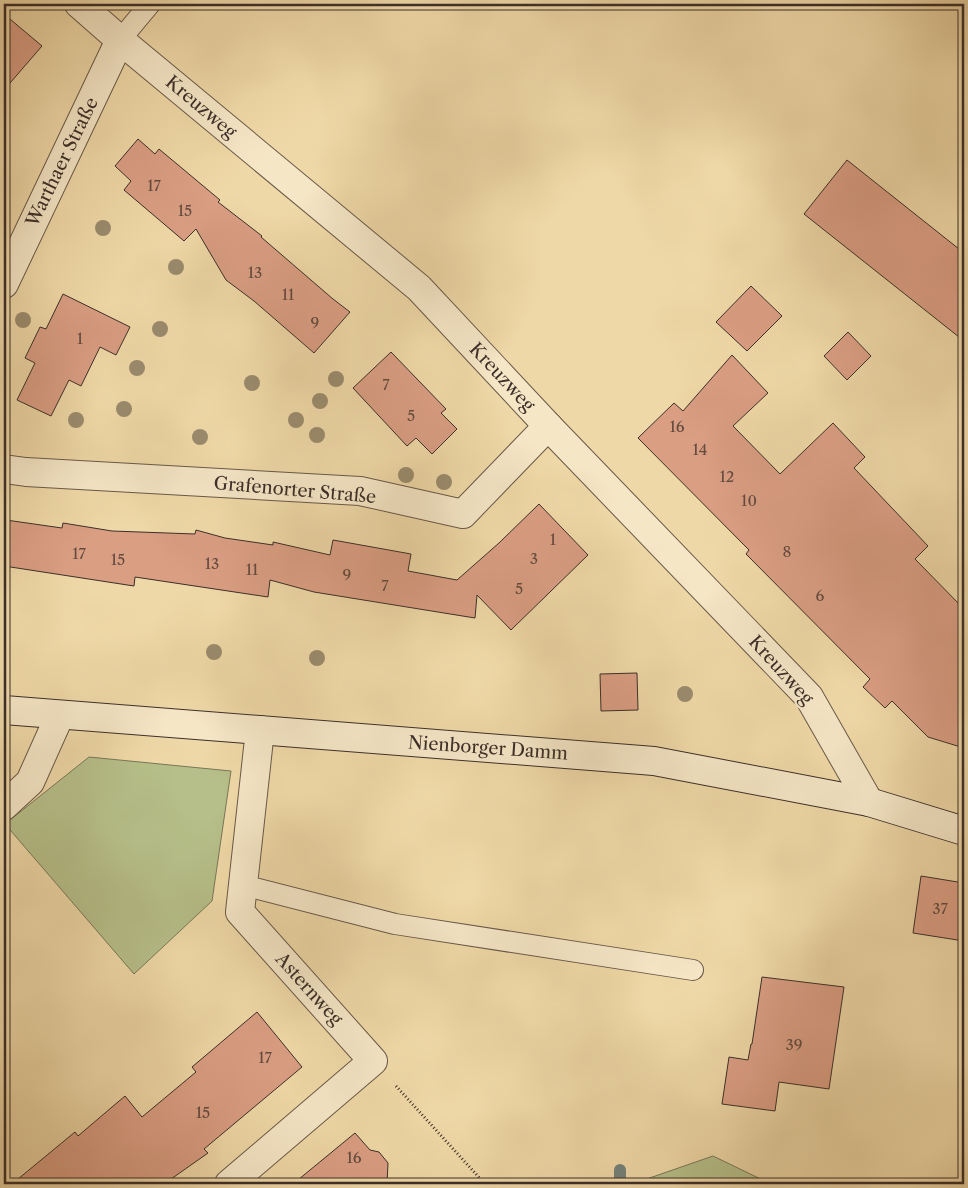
<svg xmlns="http://www.w3.org/2000/svg" width="968" height="1188" viewBox="0 0 968 1188" font-family="'Libre Caslon Text',serif">
	<style>
		.green { fill: #b6bf89; stroke: #78775a }
		.lines { fill: none; stroke-linecap: round; stroke-linejoin: round }
		.stream { stroke: #75817a; stroke-width: 12 }
		.building { fill: #da9e83; stroke: #3b2f2a }
		.lane-casing { stroke: #685949; stroke-width: 22 }
		.street-casing { stroke: #685949; stroke-width: 30 }
		.secondary-casing { stroke: #3b2f2a; stroke-width: 30 }
		.path { stroke: #3b2f2a; stroke-width: 3; stroke-dasharray: 1 2.5; stroke-linecap: butt }
		.lane { stroke: #f5e6c6; stroke-width: 20 }
		.street { stroke: #f5e6c6; stroke-width: 28 }
		.secondary { stroke: #f5e6c6; stroke-width: 28 }
		.tree { fill: #9a8b6d }
		.labels { text-anchor: middle; dominant-baseline: central; stroke-width: 4.5; stroke-linejoin: round; paint-order: stroke }
		.number-label { font-size: 15px; fill: #634b40 }
		.street-label { font-size: 18px; fill: #3b2f2a; stroke: #f5e6c6 }
	</style>
	<rect width="100%" height="100%" fill="#efd8a7"/>
	<filter id="stains"><feTurbulence type="fractalNoise" baseFrequency=".004" numOctaves="4"/><feColorMatrix values="0 0 0 0 .2 0 0 0 0 .09 0 0 0 0 .02 0 0 0 .5 -.17"/></filter>
	<radialGradient id="worn" r=".72"><stop offset=".6" stop-color="#630" stop-opacity="0"/><stop offset="1" stop-color="#630" stop-opacity=".3"/></radialGradient>
	<g class="green">
		<path d="M 89,757 L 231,771 L 212,901 L 134,974 L 5,824 Z"/>
		<path d="M 713,1156 L 771,1184 L 638,1184 L 638,1182 Z"/>
	</g>
	<g class="lines">
		<path class="stream" d="M 620,1184 L 620,1170"/>
	</g>
	<g class="building">
		<path d="M 4,14 L 42,46 L 4,90 Z"/>
		<path d="M 138,139 L 155,154 L 159,149 L 220,200 L 218,202 L 262,236 L 261,237 L 333,299 L 350,312 L 314,353 L 254,301 L 226,280 L 196,229 L 184,241 L 124,190 L 131,181 L 115,166 Z"/>
		<path d="M 847,160 L 964,253 L 964,341 L 804,214 Z"/>
		<path d="M 751,286 L 782,316 L 747,351 L 716,322 Z"/>
		<path d="M 63,294 L 130,327 L 116,355 L 100,347 L 81,386 L 69,380 L 51,416 L 17,400 L 35,363 L 25,358 L 40,327 L 46,329 Z"/>
		<path d="M 848,332 L 871,356 L 847,380 L 824,356 Z"/>
		<path d="M 391,352 L 446,409 L 441,413 L 457,429 L 432,454 L 416,438 L 407,446 L 353,388 Z"/>
		<path d="M 732,355 L 768,393 L 733,426 L 780,474 L 833,423 L 865,457 L 854,468 L 928,546 L 915,559 L 964,609 L 964,748 L 928,737 L 892,701 L 885,708 L 863,687 L 870,679 L 746,554 L 749,550 L 638,438 L 674,403 L 683,411 Z"/>
		<path d="M 539,504 L 588,555 L 511,630 L 477,595 L 475,618 L 314,592 L 270,580 L 268,597 L 135,577 L 134,586 L 4,566 L 4,523 L 5,523 L 6,520 L 62,528 L 63,523 L 112,531 L 195,534 L 196,530 L 225,538 L 273,545 L 273,542 L 330,555 L 333,540 L 411,554 L 408,571 L 457,580 L 499,543 Z"/>
		<path d="M 637,673 L 638,710 L 601,711 L 600,674 Z"/>
		<path d="M 921,876 L 964,883 L 964,941 L 913,933 Z"/>
		<path d="M 762,977 L 844,987 L 829,1089 L 779,1082 L 775,1111 L 722,1104 L 729,1057 L 748,1060 L 751,1044 L 752,1044 Z"/>
		<path d="M 257,1012 L 302,1067 L 204,1149 L 208,1153 L 164,1184 L 12,1184 L 75,1132 L 78,1136 L 125,1096 L 142,1117 L 196,1072 L 192,1067 Z"/>
		<path d="M 355,1133 L 370,1150 L 379,1152 L 388,1163 L 387,1184 L 293,1184 Z"/>
	</g>
	<g class="lines">
		<g class="lane-casing">
			<g id="lane">
				<path d="M 120,40 L 150,4"/>
				<path d="M 243,885 L 395,924 L 693,970"/>
			</g>
		</g>
		<g class="street-casing">
			<g id="street">
				<path d="M 79,4 L 120,40 L 419,288 L 548,426 L 809,697 L 869,802"/>
				<path d="M 4,284 L 120,40"/>
				<path d="M 4,469 L 26,472 L 360,491 L 463,514 L 548,426"/>
				<path d="M 4,806 L 30,782 L 60,715"/>
				<path d="M 229,1184 L 373,1061 L 240,912 L 260,730"/>
			</g>
		</g>
		<g class="secondary-casing">
			<path id="secondary" d="M 4,710 L 654,761 L 869,802 L 964,831"/>
		</g>
		<path class="path" d="M 396,1086 L 485,1184"/>
		<use href="#lane" class="lane"/>
		<use href="#street" class="street"/>
		<use href="#secondary" class="secondary"/>
	</g>
	<g class="tree">
		<circle cx="103" cy="228" r="8"/>
		<circle cx="176" cy="267" r="8"/>
		<circle cx="23" cy="320" r="8"/>
		<circle cx="160" cy="329" r="8"/>
		<circle cx="137" cy="368" r="8"/>
		<circle cx="336" cy="379" r="8"/>
		<circle cx="252" cy="383" r="8"/>
		<circle cx="320" cy="401" r="8"/>
		<circle cx="124" cy="409" r="8"/>
		<circle cx="76" cy="420" r="8"/>
		<circle cx="296" cy="420" r="8"/>
		<circle cx="317" cy="435" r="8"/>
		<circle cx="200" cy="437" r="8"/>
		<circle cx="406" cy="475" r="8"/>
		<circle cx="444" cy="482" r="8"/>
		<circle cx="214" cy="652" r="8"/>
		<circle cx="317" cy="658" r="8"/>
		<circle cx="685" cy="694" r="8"/>
	</g>
	<g class="labels">
		<g class="number-label">
			<text x="154" y="185">17</text>
			<text x="185" y="210">15</text>
			<text x="255" y="272">13</text>
			<text x="288" y="294">11</text>
			<text x="315" y="322">9</text>
			<text x="80" y="338">1</text>
			<text x="386" y="384">7</text>
			<text x="411" y="415">5</text>
			<text x="677" y="426">16</text>
			<text x="700" y="449">14</text>
			<text x="727" y="476">12</text>
			<text x="749" y="500">10</text>
			<text x="553" y="539">1</text>
			<text x="787" y="551">8</text>
			<text x="79" y="553">17</text>
			<text x="534" y="558">3</text>
			<text x="118" y="559">15</text>
			<text x="212" y="563">13</text>
			<text x="252" y="569">11</text>
			<text x="347" y="574">9</text>
			<text x="385" y="585">7</text>
			<text x="519" y="588">5</text>
			<text x="820" y="595">6</text>
			<text x="940" y="908">37</text>
			<text x="794" y="1044">39</text>
			<text x="265" y="1057">17</text>
			<text x="203" y="1112">15</text>
			<text x="354" y="1157">16</text>
		</g>
		<g class="street-label">
			<text transform="translate(201 107) rotate(40)">Kreuzweg</text>
			<text transform="translate(62 162) rotate(-64)">Warthaer Straße</text>
			<text transform="translate(502 377) rotate(47)">Kreuzweg</text>
			<text transform="translate(295 490) rotate(5)">Grafenorter Straße</text>
			<text transform="translate(781 670) rotate(48)">Kreuzweg</text>
			<text transform="translate(488 748) rotate(4)">Nienborger Damm</text>
			<text transform="translate(309 989) rotate(48)">Asternweg</text>
		</g>
	</g>
	<rect width="968" height="1188" fill="none" stroke="#efd8a7" stroke-width="20"/>
	<rect x="5" y="5" width="958" height="1178" fill="none" stroke="#3b2f2a" stroke-width="2.5"/>
	<rect x="10" y="10" width="948" height="1168" fill="none" stroke="#3b2f2a"/>
	<rect width="100%" height="100%" filter="url(#stains)"/>
	<rect width="100%" height="100%" fill="url(#worn)"/>
</svg>
